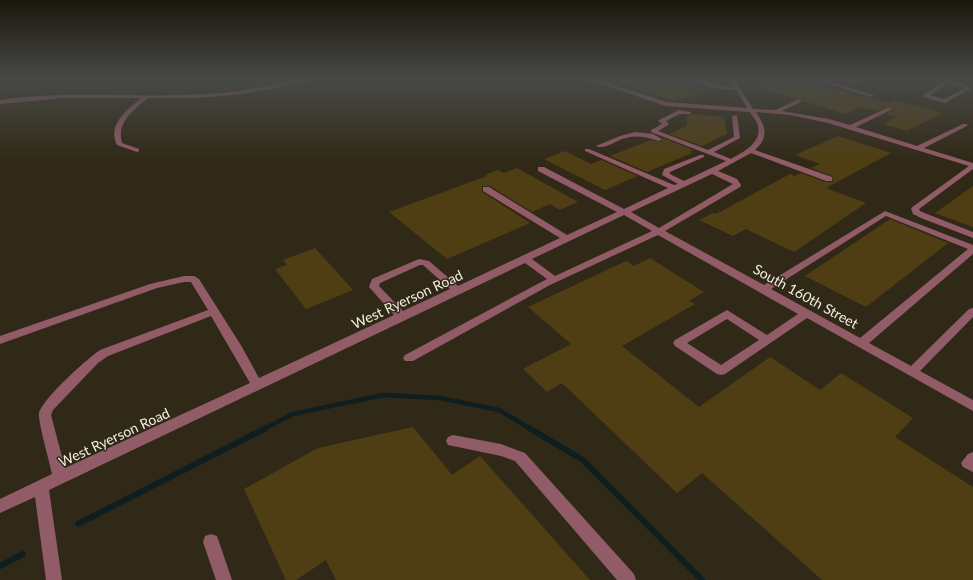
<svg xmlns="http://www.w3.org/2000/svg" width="973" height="580" viewBox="0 0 973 580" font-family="Lato,sans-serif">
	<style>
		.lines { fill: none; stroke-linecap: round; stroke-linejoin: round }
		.stream-far1 { stroke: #0f1e1f; stroke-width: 4.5 }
		.stream { stroke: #0f1e1f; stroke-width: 6 }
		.building { fill: #4f3e14 }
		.minor { fill: #925b68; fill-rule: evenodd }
		.labels { text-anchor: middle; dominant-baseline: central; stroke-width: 3; stroke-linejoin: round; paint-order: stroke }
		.street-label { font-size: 14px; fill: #f3eee2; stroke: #312917 }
	</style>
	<rect width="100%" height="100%" fill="#312917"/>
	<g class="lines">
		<path class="stream-far1" d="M 264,429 L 293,414 L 383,395 L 440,398 L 499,410 L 531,429"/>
		<g class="stream">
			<path d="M 529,428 L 583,460 L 702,580"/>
			<path d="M 78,524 L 266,428"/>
			<path d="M 0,566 L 23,554"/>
		</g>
	</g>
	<g class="building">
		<path d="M 605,79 L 679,79 L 711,90 L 676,101 L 671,101 Z"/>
		<path d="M 781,79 L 799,79 L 888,103 L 895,100 L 942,113 L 907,131 L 883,124 L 897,117 L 886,114 L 893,110 L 890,106 L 877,111 L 861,107 L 845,114 L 803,101 L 800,98 L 796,99 L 758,88 Z"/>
		<path d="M 692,114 L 724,117 L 727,134 L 702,146 L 669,134 L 687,126 L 687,116 Z"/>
		<path d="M 838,136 L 891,153 L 826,188 L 866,203 L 794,252 L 746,229 L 733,236 L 699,220 L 713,213 L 716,214 L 790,174 L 795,176 L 801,173 L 825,182 L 833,182 L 832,176 L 811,168 L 820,164 L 795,155 Z"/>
		<path d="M 663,138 L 693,150 L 689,152 L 692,153 L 647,172 L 610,156 L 651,140 L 660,142 Z"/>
		<path d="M 565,151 L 591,164 L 601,160 L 638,176 L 605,190 L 544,159 Z"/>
		<path d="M 517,168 L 578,202 L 560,210 L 550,204 L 532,212 L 490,186 L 482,186 L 482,192 L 530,223 L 447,259 L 389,212 L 487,176 L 485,175 L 498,170 L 504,173 Z"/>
		<path d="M 973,186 L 973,227 L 935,213 Z"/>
		<path d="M 890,219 L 948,243 L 866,307 L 805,276 Z"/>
		<path d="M 315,248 L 353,290 L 306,309 L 275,269 L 287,265 L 283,260 Z"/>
		<path d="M 650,258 L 704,292 L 689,301 L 695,304 L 622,346 L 699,407 L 770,357 L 820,390 L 841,373 L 913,418 L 895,437 L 973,487 L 973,580 L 822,580 L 702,473 L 677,493 L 562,383 L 547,392 L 523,369 L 571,344 L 528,307 L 626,261 L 634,266 Z"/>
		<path d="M 413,427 L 452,475 L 480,456 L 590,580 L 336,580 L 326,560 L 296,580 L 286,580 L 244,489 L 318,448 Z"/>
	</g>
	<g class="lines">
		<g class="minor">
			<path d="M 299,79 L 309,79 C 299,84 287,85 276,88 C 234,97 191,99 148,98 C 134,110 116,122 122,143 L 139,149 L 139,151 L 137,152 L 117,145 C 107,125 127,110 141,98 L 63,98 L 0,104 L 0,100 C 62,91 123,97 185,95 C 223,94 261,89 299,79 Z"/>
			<path d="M 586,79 L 595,79 L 667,102 L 747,108 L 736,90 L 712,88 L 689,79 L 698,79 L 713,84 L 734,87 L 731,79 L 737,79 L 737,83 L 753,109 L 775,110 L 799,99 L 802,101 L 801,102 L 782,111 L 829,119 L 850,125 L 889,107 L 892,109 L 891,110 L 856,127 L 917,146 L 963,124 L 967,124 L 967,126 L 924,148 L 973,163 L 973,169 L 919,209 L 920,211 L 927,214 L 973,232 L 973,238 L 921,218 L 913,214 L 911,208 L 969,166 L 828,123 L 790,115 L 756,112 C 765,126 770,136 755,150 L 832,177 L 832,181 L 826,181 L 751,153 L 718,171 L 737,179 L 741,185 L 740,187 L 665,231 L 764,285 L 885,211 L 973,245 L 973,254 L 869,343 L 911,366 L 969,309 L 973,308 L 973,317 L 920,371 L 973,400 L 973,411 L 807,318 L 725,374 L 721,375 L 717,374 L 675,346 L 673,343 L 675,340 L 727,310 L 767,335 L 798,314 L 658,235 L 550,285 L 413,361 L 405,361 L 403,358 L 405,355 L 547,279 L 525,263 L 49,490 L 62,580 L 46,580 L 35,497 L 0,513 L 0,499 L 52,474 C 50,464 38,422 39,414 C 41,400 87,359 100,350 L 208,310 L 191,282 L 184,282 L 157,288 L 0,344 L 0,336 L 150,284 L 184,276 L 194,276 L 199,279 L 242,347 L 259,378 L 394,315 L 369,287 L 372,279 L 419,259 L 429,261 L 458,286 L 560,238 L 483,191 L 483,187 L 489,187 L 567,235 L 617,212 L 538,171 L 538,167 L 544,167 L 624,209 L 668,188 L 585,151 L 585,149 L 589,149 L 674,185 L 678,184 L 662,175 L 664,169 L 700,155 L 704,155 L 704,157 L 670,172 L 670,174 L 684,181 L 726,161 L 651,132 L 651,130 L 662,124 L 658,121 L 659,120 L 679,110 L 691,112 L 691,114 L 680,114 L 666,121 L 669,124 L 668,125 L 658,131 L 708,150 L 734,137 L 732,116 L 737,115 L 740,138 L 714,152 L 731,159 C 743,152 762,143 758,126 C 757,121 752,116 750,112 L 666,106 ZM 712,174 L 733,184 L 659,228 L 631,212 ZM 624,215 L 652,231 L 555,276 L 532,259 ZM 886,216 L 968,249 L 860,338 L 771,289 ZM 420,265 L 423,265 L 450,289 L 403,311 L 379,286 L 380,283 ZM 211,316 L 250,383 L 65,468 L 51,415 L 53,410 L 98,363 L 108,356 ZM 727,319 L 759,340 L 721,365 L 687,343 Z"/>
			<path d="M 810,79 L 820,79 L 874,95 L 871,97 Z"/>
			<path d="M 841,79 L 860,79 L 855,83 Z"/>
			<path d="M 947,79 L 954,79 L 952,81 L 972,88 L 945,103 L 923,97 L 923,95 ZM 949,83 L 965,88 L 944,99 L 930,95 Z"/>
			<path d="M 635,132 L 653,134 L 662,139 L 659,141 C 646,137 636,134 622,139 C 615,142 602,150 596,146 L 620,136 Z"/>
			<path d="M 453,435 L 501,444 L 525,453 L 634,574 L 636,580 L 617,580 L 515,461 L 501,456 L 448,445 L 446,441 L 448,437 Z"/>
			<path d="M 973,452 L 973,472 L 963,467 L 961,463 L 968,454 Z"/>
			<path d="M 211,534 L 217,536 L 232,580 L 216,580 L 203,542 L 205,536 Z"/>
		</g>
	</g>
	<linearGradient id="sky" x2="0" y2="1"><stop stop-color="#1b170d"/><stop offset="0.49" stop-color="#484947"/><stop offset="1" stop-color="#484947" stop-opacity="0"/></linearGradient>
	<rect width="973" height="161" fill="url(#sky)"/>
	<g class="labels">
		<g class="street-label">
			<text transform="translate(806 296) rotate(29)">South 160th Street</text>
			<text transform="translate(407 299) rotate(-25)">West Ryerson Road</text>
			<text transform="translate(114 437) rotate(-25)">West Ryerson Road</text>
		</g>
	</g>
</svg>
